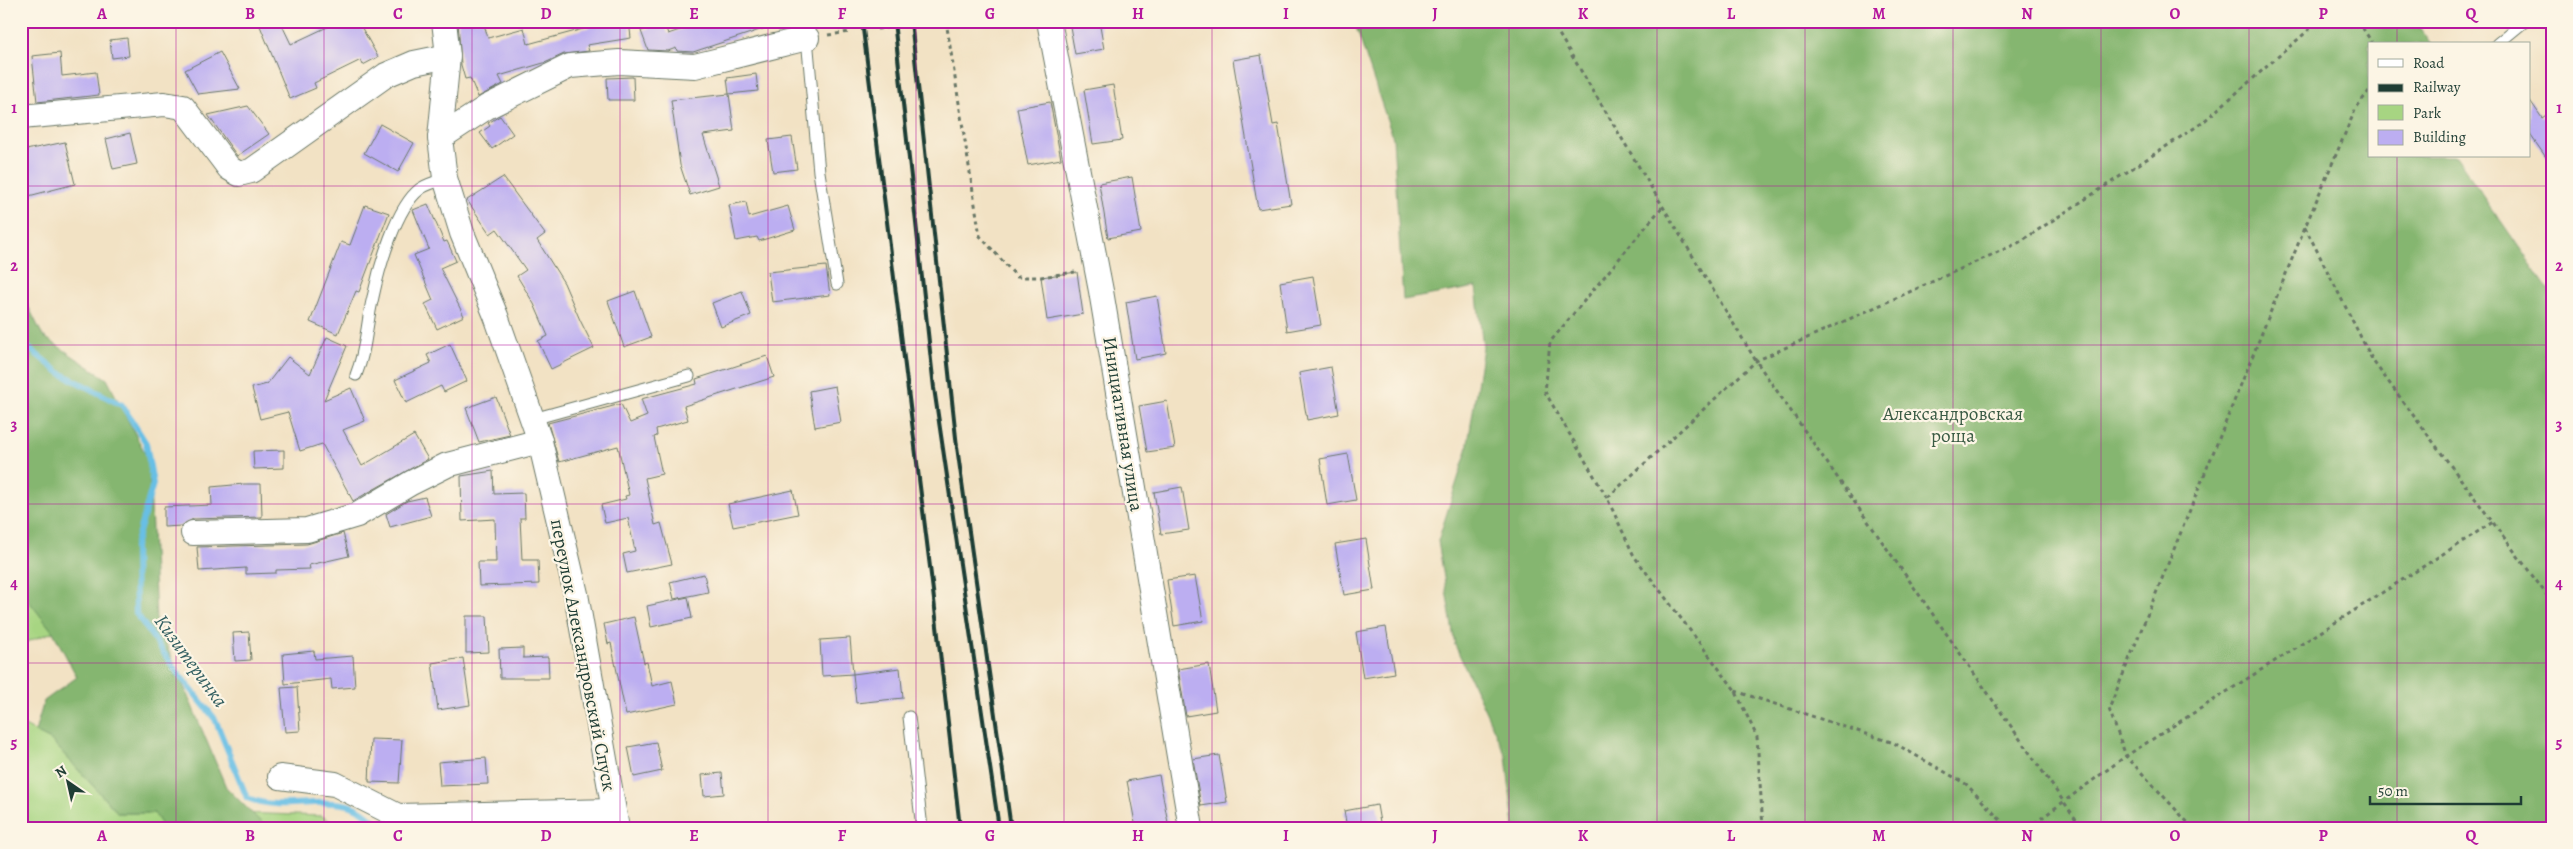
<svg xmlns="http://www.w3.org/2000/svg" width="2573" height="849" viewBox="0 0 2573 849" font-family="Alegreya,serif">
	<style>
		.green { fill: #a7d582; stroke: #63895b }
		.forest { fill: #85b670; stroke: #527a52 }
		.lines { fill: none; stroke-linecap: round; stroke-linejoin: round }
		.stream { stroke: #68bfe5; stroke-width: 6 }
		.building { fill: #bcaef1 }
		.lane-casing { stroke: #697766; stroke-width: 13 }
		.street-casing { stroke: #697766; stroke-width: 26 }
		.path { stroke: #697766; stroke-width: 3; stroke-dasharray: 4 4; stroke-linecap: butt }
		.lane { stroke: #fff; stroke-width: 11 }
		.street { stroke: #fff; stroke-width: 24 }
		.rail { stroke: #1f3d34; stroke-width: 4 }
		.grid { fill: none; stroke: #b5179e; stroke-width: 1; stroke-opacity: 0.55 }
		.labels { text-anchor: middle; dominant-baseline: central; stroke-width: 4.5; stroke-linejoin: round; paint-order: stroke }
		.park-label { font-size: 19px; fill: #3a5b44; stroke: #fcf5e5 }
		.street-label { font-size: 19px; fill: #1f3d34; stroke: #fcf5e5 }
		.water-label { font-size: 20px; font-style: italic; fill: #315e60; stroke: #fcf5e5 }
		.neatline { fill: none; stroke: #b5179e; stroke-width: 2 }
		.grid-label { font-size: 16px; text-anchor: middle; font-weight: bold; fill: #b5179e }
	</style>
	<rect width="100%" height="100%" fill="#fcf5e5"/>
	<filter id="ink" filterUnits="userSpaceOnUse"><feTurbulence type="fractalNoise" baseFrequency=".02" numOctaves="2"/><feDisplacementMap in="SourceGraphic" scale="10" xChannelSelector="R" yChannelSelector="G"/><feConvolveMatrix kernelMatrix="1 2 1 2 8 2 1 2 1" color-interpolation-filters="sRGB"/></filter>
	<filter id="wash" filterUnits="userSpaceOnUse"><feTurbulence type="fractalNoise" baseFrequency=".0096" numOctaves="4" result="noise"/><feDisplacementMap in="SourceGraphic" scale="20" xChannelSelector="R" yChannelSelector="G"/><feGaussianBlur stdDeviation="1.12" result="paint"/><feColorMatrix in="noise" values="0 0 0 0 0 0 0 0 0 0 0 0 0 0 0 0 0 1.4 0 .05"/><feComposite in="paint" operator="in"/></filter>
	<g filter="url(#wash)">
		<rect width="100%" height="100%" fill="#f2e2c4"/>
		<g class="green">
			<path d="M 21,557 L 53,632 L 21,644 Z"/>
			<path d="M 21,724 L 51,740 L 118,813 L 241,813 L 322,816 L 341,828 L 21,828 Z"/>
		</g>
		<g class="forest">
			<path d="M 1354,21 L 2415,21 L 2431,44 L 2369,44 L 2369,156 L 2456,156 L 2552,295 L 2552,828 L 1514,828 L 1506,756 L 1455,645 L 1438,541 L 1467,450 L 1483,347 L 1476,287 L 1403,300 L 1393,138 Z"/>
			<path d="M 21,292 L 43,336 L 107,379 L 149,461 L 156,620 L 226,787 L 267,828 L 164,828 L 154,813 L 118,813 L 51,740 L 35,732 L 44,701 L 77,677 L 53,632 L 21,591 Z"/>
		</g>
		<g class="lines">
			<path class="stream" d="M 21,342 L 60,373 L 122,405 L 146,443 L 153,484 L 135,546 L 136,613 L 177,672 L 215,719 L 247,798 C 280,811 310,799 343,804 C 358,806 371,817 381,828"/>
		</g>
		<g id="blocks">
			<g class="building">
				<path d="M 258,21 L 280,21 L 291,44 L 340,21 L 358,21 L 378,57 L 363,65 L 361,60 L 314,83 L 316,88 L 290,99 Z"/>
				<path d="M 458,21 L 483,21 L 488,38 L 524,28 L 528,44 L 594,26 L 594,21 L 629,21 L 631,38 L 587,45 L 589,51 L 564,54 L 547,62 L 499,76 L 503,84 L 478,97 L 470,78 L 465,79 L 461,65 Z"/>
				<path d="M 706,21 L 778,21 L 778,24 L 693,52 L 677,51 L 676,48 L 668,51 L 648,50 L 641,31 L 664,23 L 668,34 Z"/>
				<path d="M 1069,21 L 1099,21 L 1104,49 L 1075,54 Z"/>
				<path d="M 127,38 L 129,56 L 112,58 L 110,40 Z"/>
				<path d="M 220,52 L 240,89 L 198,94 L 185,70 Z"/>
				<path d="M 60,53 L 62,76 L 96,72 L 99,95 L 37,102 L 32,56 Z"/>
				<path d="M 1261,55 L 1273,125 L 1278,124 L 1291,204 L 1258,209 L 1233,60 Z"/>
				<path d="M 756,74 L 758,91 L 729,94 L 727,78 Z"/>
				<path d="M 633,77 L 634,100 L 608,100 L 607,78 Z"/>
				<path d="M 1113,85 L 1122,140 L 1093,144 L 1084,90 Z"/>
				<path d="M 729,94 L 734,131 L 703,135 L 719,186 L 690,195 L 680,165 L 671,100 Z"/>
				<path d="M 2529,99 L 2542,118 L 2552,111 L 2552,166 L 2529,133 Z"/>
				<path d="M 1050,102 L 1061,159 L 1028,165 L 1017,108 Z"/>
				<path d="M 248,106 L 269,134 L 237,156 L 208,115 Z"/>
				<path d="M 500,116 L 513,134 L 492,149 L 480,133 L 490,126 L 488,123 Z"/>
				<path d="M 380,124 L 414,143 L 398,172 L 364,153 Z"/>
				<path d="M 130,133 L 137,164 L 113,169 L 106,139 Z"/>
				<path d="M 792,137 L 797,169 L 773,172 L 768,140 Z"/>
				<path d="M 65,142 L 75,184 L 21,198 L 21,151 Z"/>
				<path d="M 503,177 L 545,234 L 537,240 L 564,283 L 580,320 L 594,348 L 551,369 L 538,341 L 548,336 L 534,304 L 517,276 L 526,270 L 497,229 L 490,234 L 467,200 Z"/>
				<path d="M 1132,177 L 1141,232 L 1108,238 L 1099,183 Z"/>
				<path d="M 746,202 L 749,217 L 788,206 L 795,230 L 759,241 L 757,237 L 736,241 L 729,205 Z"/>
				<path d="M 428,204 L 444,242 L 447,241 L 456,261 L 440,268 L 464,316 L 437,329 L 425,304 L 433,300 L 414,255 L 429,249 L 413,210 Z"/>
				<path d="M 365,205 L 389,213 L 359,292 L 356,291 L 338,334 L 310,322 L 341,242 L 350,245 Z"/>
				<path d="M 826,266 L 830,295 L 772,302 L 768,272 Z"/>
				<path d="M 1077,272 L 1083,314 L 1047,320 L 1041,277 Z"/>
				<path d="M 1313,276 L 1321,325 L 1287,331 L 1280,282 Z"/>
				<path d="M 635,291 L 651,337 L 624,347 L 608,301 Z"/>
				<path d="M 742,291 L 751,315 L 721,327 L 712,303 Z"/>
				<path d="M 1157,296 L 1166,353 L 1135,359 L 1126,302 Z"/>
				<path d="M 327,337 L 347,346 L 324,400 L 351,388 L 365,421 L 343,430 L 362,466 L 414,435 L 428,459 L 353,501 L 322,444 L 300,451 L 288,412 L 260,419 L 252,388 L 267,384 L 288,357 L 310,374 Z"/>
				<path d="M 450,344 L 467,381 L 444,392 L 441,386 L 406,403 L 395,380 L 431,363 L 427,355 Z"/>
				<path d="M 767,356 L 774,377 L 684,406 L 688,420 L 656,429 L 657,436 L 654,437 L 662,474 L 645,478 L 655,525 L 661,523 L 672,564 L 627,573 L 623,554 L 635,551 L 628,518 L 605,523 L 601,505 L 626,499 L 625,496 L 629,495 L 618,446 L 559,462 L 548,423 L 621,404 L 630,423 L 647,416 L 641,399 L 697,384 L 696,379 Z"/>
				<path d="M 1331,367 L 1339,414 L 1307,420 L 1299,373 Z"/>
				<path d="M 835,386 L 841,422 L 815,427 L 809,391 Z"/>
				<path d="M 496,397 L 510,435 L 479,442 L 466,408 Z"/>
				<path d="M 1167,401 L 1175,448 L 1147,452 L 1139,406 Z"/>
				<path d="M 284,450 L 284,468 L 254,469 L 253,451 Z"/>
				<path d="M 1348,454 L 1356,500 L 1327,505 L 1320,459 Z"/>
				<path d="M 493,471 L 494,494 L 524,493 L 525,518 L 520,518 L 522,560 L 538,560 L 539,584 L 479,586 L 478,562 L 496,562 L 495,519 L 462,521 L 461,476 Z"/>
				<path d="M 244,484 L 261,484 L 262,517 L 193,519 L 181,526 L 164,527 L 164,507 L 212,505 L 211,487 Z"/>
				<path d="M 1182,487 L 1189,530 L 1161,534 L 1154,492 Z"/>
				<path d="M 793,490 L 798,514 L 733,527 L 728,504 Z"/>
				<path d="M 425,497 L 431,516 L 390,527 L 386,514 L 407,501 Z"/>
				<path d="M 343,533 L 349,556 L 309,565 L 310,569 L 276,570 L 276,573 L 246,574 L 246,568 L 199,571 L 197,547 L 307,544 Z"/>
				<path d="M 1366,539 L 1374,590 L 1344,595 L 1335,544 Z"/>
				<path d="M 704,574 L 708,592 L 674,599 L 670,582 Z"/>
				<path d="M 1195,576 L 1203,621 L 1174,626 L 1167,580 Z"/>
				<path d="M 688,597 L 692,618 L 651,627 L 647,606 Z"/>
				<path d="M 466,616 L 487,616 L 489,652 L 466,653 Z"/>
				<path d="M 634,617 L 644,663 L 647,662 L 652,686 L 672,681 L 677,704 L 626,715 L 611,643 L 608,644 L 604,624 Z"/>
				<path d="M 1386,627 L 1394,673 L 1363,678 L 1356,632 Z"/>
				<path d="M 249,632 L 251,660 L 235,661 L 233,633 Z"/>
				<path d="M 850,638 L 853,674 L 822,676 L 820,640 Z"/>
				<path d="M 523,648 L 523,658 L 548,657 L 549,678 L 500,678 L 499,649 Z"/>
				<path d="M 314,651 L 315,659 L 353,656 L 355,687 L 332,689 L 331,679 L 285,684 L 283,654 Z"/>
				<path d="M 463,658 L 470,705 L 438,710 L 432,663 Z"/>
				<path d="M 1209,664 L 1216,711 L 1186,716 L 1178,669 Z"/>
				<path d="M 900,668 L 903,698 L 856,703 L 853,674 Z"/>
				<path d="M 297,687 L 300,731 L 285,732 L 281,688 Z"/>
				<path d="M 371,739 L 402,740 L 399,783 L 369,782 Z"/>
				<path d="M 656,742 L 662,771 L 634,777 L 628,747 Z"/>
				<path d="M 1219,755 L 1227,802 L 1201,806 L 1193,759 Z"/>
				<path d="M 486,758 L 488,784 L 440,786 L 438,762 Z"/>
				<path d="M 722,773 L 724,794 L 704,796 L 702,775 Z"/>
				<path d="M 1159,775 L 1169,828 L 1136,828 L 1127,781 Z"/>
				<path d="M 1377,805 L 1381,828 L 1347,828 L 1344,811 Z"/>
			</g>
		</g>
	</g>
	<g filter="url(#ink)">
		<use href="#blocks" fill-opacity="0" stroke="#697766" stroke-width="1"/>
		<g class="lines">
			<g class="lane-casing">
				<g id="lane">
					<path d="M 812,21 L 807,38 L 819,172 L 837,284"/>
					<path d="M 2497,44 L 2525,21"/>
					<path d="M 356,375 C 367,348 366,324 373,297 C 379,268 396,207 420,189 C 426,184 437,182 445,178"/>
					<path d="M 533,419 L 689,376"/>
					<path d="M 909,717 L 922,828"/>
				</g>
			</g>
			<g class="street-casing">
				<g id="street">
					<path d="M 444,21 L 448,56 L 440,138 L 445,178 L 462,233 L 496,316 L 540,441 L 576,594 L 617,828"/>
					<path d="M 1049,21 L 1101,291 L 1191,828"/>
					<path d="M 21,117 L 164,104 L 183,107 L 229,168 L 239,174 L 251,171 L 386,75 L 414,63 L 448,56"/>
					<path d="M 440,138 L 487,107 L 570,66 L 619,62 L 695,66 L 807,38"/>
					<path d="M 193,533 L 307,530 L 357,515 L 411,483 L 447,465 L 540,441"/>
					<path d="M 280,777 L 335,784 L 398,816 L 613,811"/>
				</g>
			</g>
			<g class="path">
				<path d="M 946,21 L 980,236 L 1017,277 L 1041,277 L 1075,272"/>
				<path d="M 1551,21 L 1756,361 L 2082,828"/>
				<path d="M 2358,21 L 2373,44"/>
				<path d="M 877,29 L 936,21"/>
				<path d="M 828,35 L 850,32"/>
				<path d="M 2305,227 L 2373,361 L 2552,602"/>
				<path d="M 1607,498 L 1545,392 L 1550,342 L 1663,206"/>
				<path d="M 1735,691 L 1894,743 L 1966,784 L 2008,828"/>
				<path d="M 1763,828 L 1757,737 L 1735,690 L 1634,556 L 1607,498 L 1756,361 L 2018,243 L 2202,123 L 2319,21"/>
				<path d="M 2028,828 L 2126,756 L 2493,522"/>
				<path d="M 2193,828 L 2126,756 L 2109,709 L 2305,227 L 2356,108 L 2369,91"/>
			</g>
			<use href="#lane" class="lane"/>
			<use href="#street" class="street"/>
			<g class="rail">
				<path d="M 862,21 L 933,591 L 960,828"/>
				<path d="M 894,21 L 934,388 L 999,828"/>
				<path d="M 911,21 L 957,447 L 1011,828"/>
			</g>
		</g>
	</g>
	<path class="grid" d="M 176,21 L 176,828M 324,21 L 324,828M 472,21 L 472,828M 620,21 L 620,828M 768,21 L 768,828M 916,21 L 916,828M 1064,21 L 1064,828M 1212,21 L 1212,828M 1361,21 L 1361,828M 1509,21 L 1509,828M 1657,21 L 1657,828M 1805,21 L 1805,828M 1953,21 L 1953,828M 2101,21 L 2101,828M 2249,21 L 2249,828M 2397,21 L 2397,44M 2397,156 L 2397,828M 21,186 L 2552,186M 21,345 L 2552,345M 21,504 L 2552,504M 21,663 L 2552,663"/>
	<g class="labels">
		<g class="park-label">
			<text x="1953" y="414">Александровская<tspan x="1953" dy="22">роща</tspan></text>
		</g>
		<g class="street-label">
			<text transform="translate(1123 424) rotate(81)">Инициативная улица</text>
			<text transform="translate(583 655) rotate(79)">переулок Александровский Спуск</text>
		</g>
		<g class="water-label">
			<text transform="translate(191 661) rotate(54)">Кизитеринка</text>
		</g>
	</g>
	<rect width="2573" height="849" fill="none" stroke="#fcf5e5" stroke-width="55"/>
	<rect x="2368" y="42" width="162" height="115" fill="#fcf5e5" stroke="#a4ab9e"/>
	<rect x="2378" y="59" width="25" height="8" fill="#ffffff" stroke="#a4ab9e"/>
	<text x="2413" y="68" font-size="15" fill="#1f3d34">Road</text>
	<rect x="2378" y="84" width="25" height="8" fill="#1f3d34" stroke="#a4ab9e"/>
	<text x="2413" y="92" font-size="15" fill="#1f3d34">Railway</text>
	<rect x="2378" y="105" width="25" height="15" fill="#a7d582" stroke="#a4ab9e"/>
	<text x="2413" y="118" font-size="15" fill="#1f3d34">Park</text>
	<rect x="2378" y="130" width="25" height="15" fill="#bcaef1" stroke="#a4ab9e"/>
	<text x="2413" y="142" font-size="15" fill="#1f3d34">Building</text>
	<g transform="translate(68 782) rotate(326)" stroke="#fcf5e5" stroke-width="4" paint-order="stroke">
	<path d="M0-4L9 19L0 12L-9 19Z" fill="#1f3d34"/>
	<text y="-8" font-size="14" font-weight="bold" text-anchor="middle" fill="#1f3d34">N</text>
	</g>
	<path d="M2370 796v8h151v-8" fill="none" stroke="#1f3d34" stroke-width="2.5"/>
	<text x="2378" y="796" font-size="15" fill="#1f3d34" stroke="#fcf5e5" stroke-width="4" paint-order="stroke">50 m</text>
	<rect x="28" y="28" width="2518" height="794" class="neatline"/>
	<g class="grid-label">
		<text x="102" y="19">A</text>
		<text x="250" y="19">B</text>
		<text x="398" y="19">C</text>
		<text x="546" y="19">D</text>
		<text x="694" y="19">E</text>
		<text x="842" y="19">F</text>
		<text x="990" y="19">G</text>
		<text x="1138" y="19">H</text>
		<text x="1286" y="19">I</text>
		<text x="1435" y="19">J</text>
		<text x="1583" y="19">K</text>
		<text x="1731" y="19">L</text>
		<text x="1879" y="19">M</text>
		<text x="2027" y="19">N</text>
		<text x="2175" y="19">O</text>
		<text x="2323" y="19">P</text>
		<text x="2471" y="19">Q</text>
		<text x="14" y="113">1</text>
		<text x="2559" y="113">1</text>
		<text x="14" y="271">2</text>
		<text x="2559" y="271">2</text>
		<text x="14" y="430">3</text>
		<text x="2559" y="430">3</text>
		<text x="14" y="589">4</text>
		<text x="2559" y="589">4</text>
		<text x="14" y="748">5</text>
		<text x="2559" y="748">5</text>
		<text x="102" y="841">A</text>
		<text x="250" y="841">B</text>
		<text x="398" y="841">C</text>
		<text x="546" y="841">D</text>
		<text x="694" y="841">E</text>
		<text x="842" y="841">F</text>
		<text x="990" y="841">G</text>
		<text x="1138" y="841">H</text>
		<text x="1286" y="841">I</text>
		<text x="1435" y="841">J</text>
		<text x="1583" y="841">K</text>
		<text x="1731" y="841">L</text>
		<text x="1879" y="841">M</text>
		<text x="2027" y="841">N</text>
		<text x="2175" y="841">O</text>
		<text x="2323" y="841">P</text>
		<text x="2471" y="841">Q</text>
	</g>
</svg>
